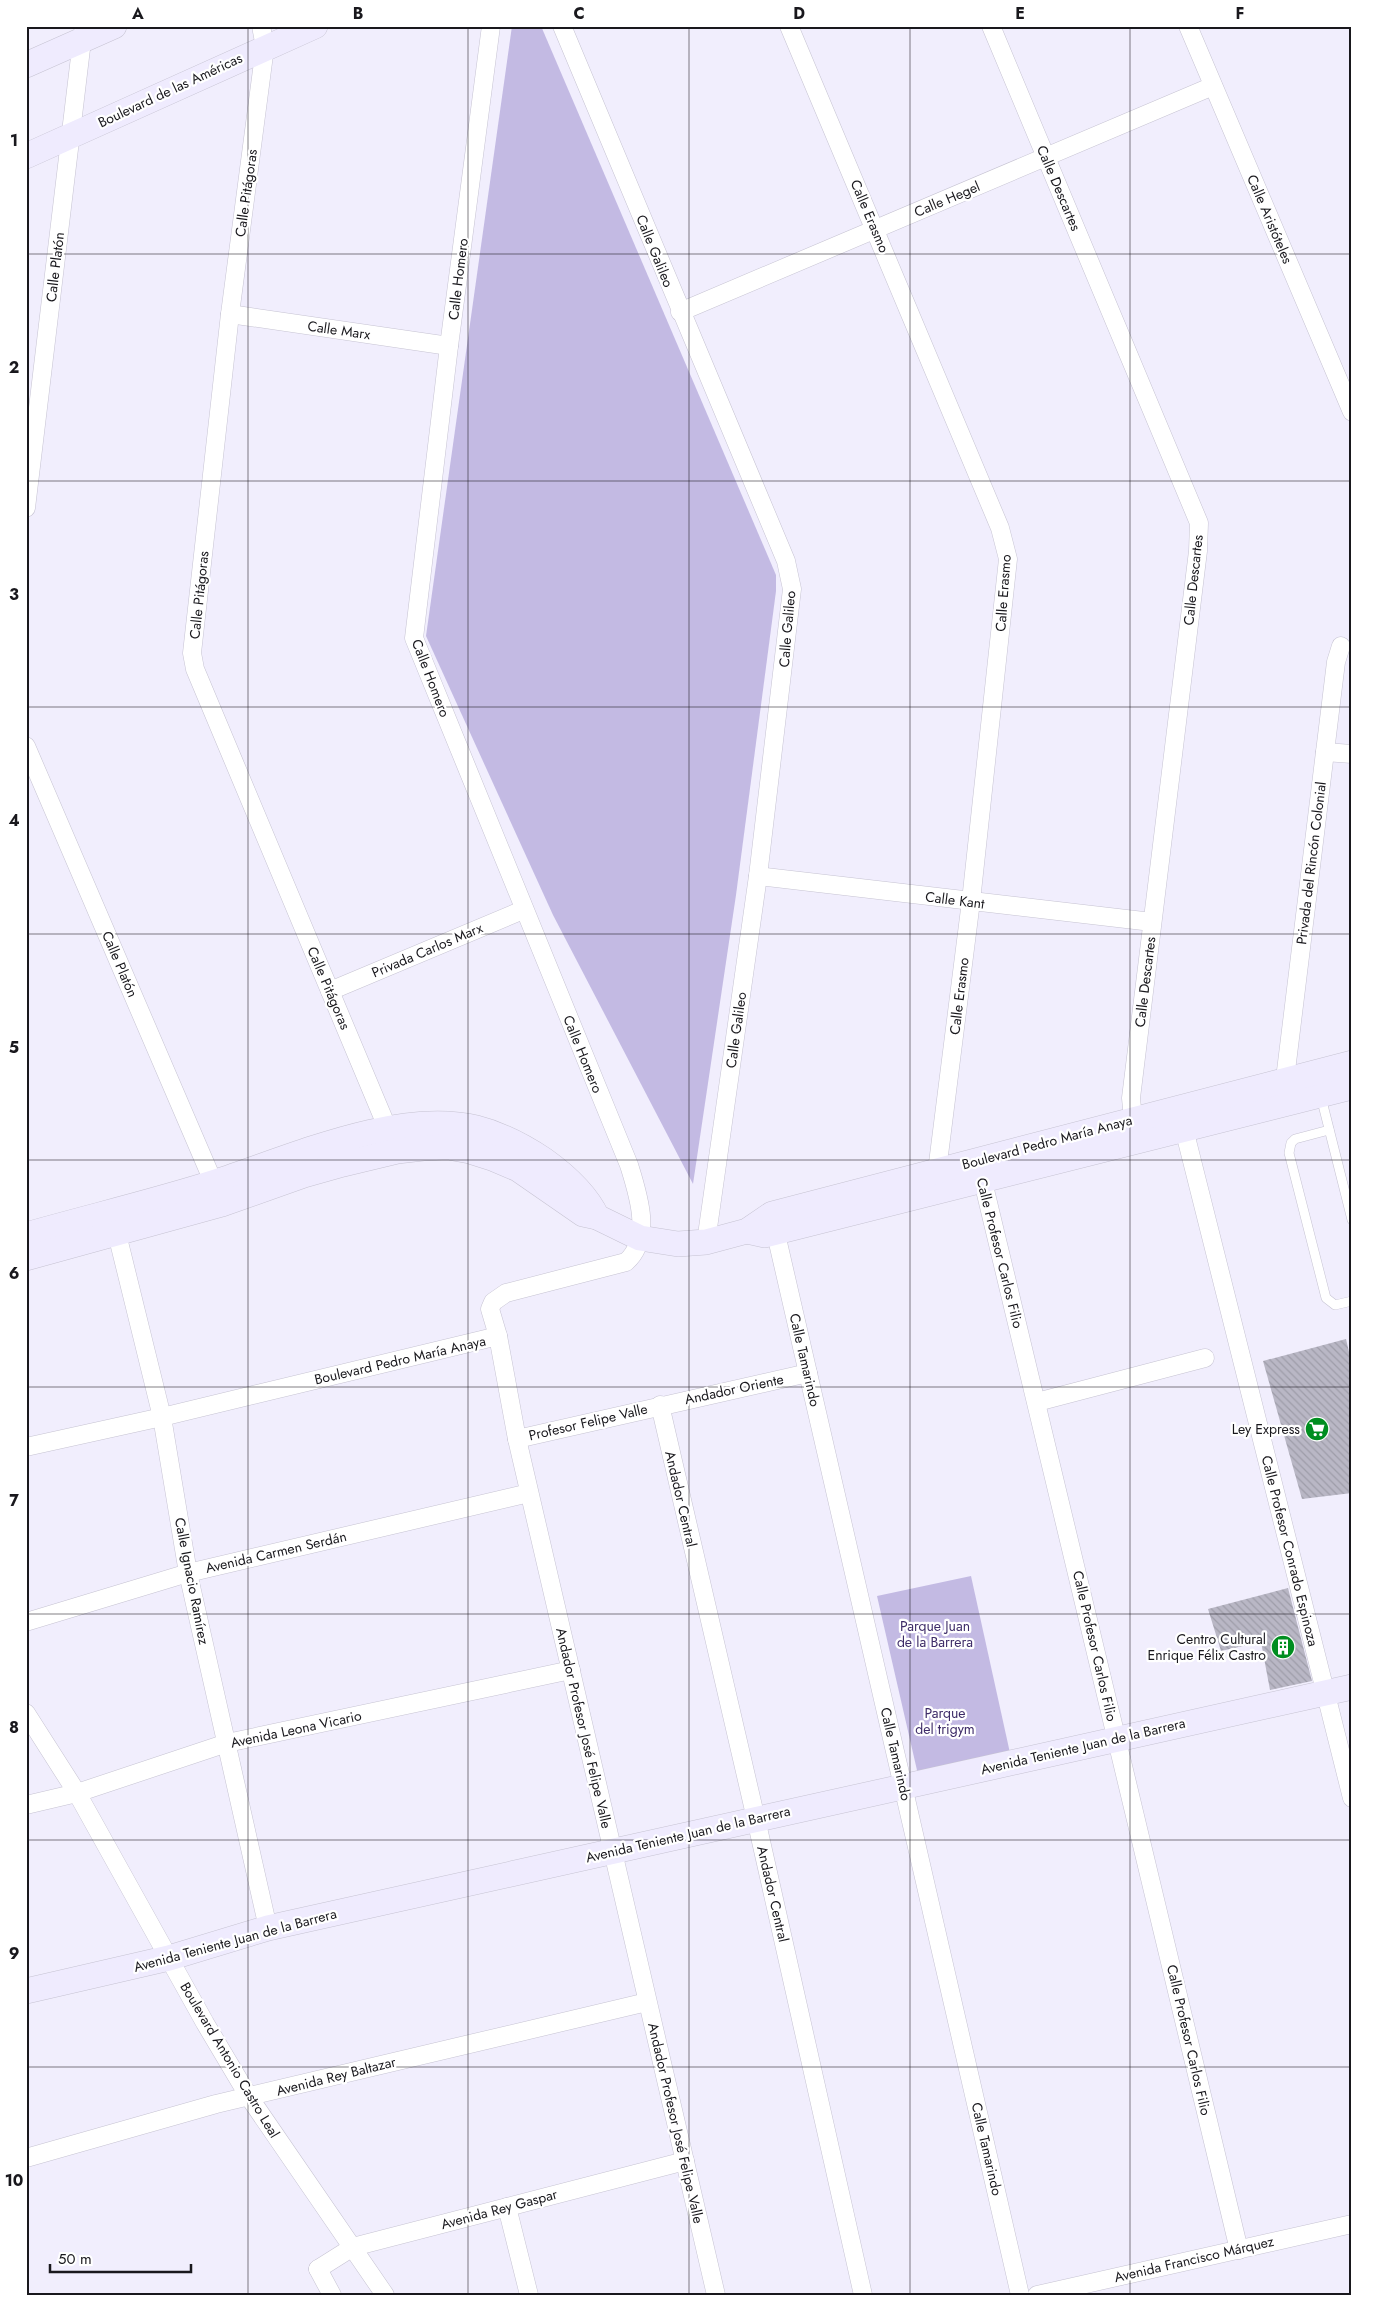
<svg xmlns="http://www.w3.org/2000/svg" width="1378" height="2321" viewBox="0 0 1378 2321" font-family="Jost,sans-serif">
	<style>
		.green { fill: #c3bae3 }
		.building { fill: url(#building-back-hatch) }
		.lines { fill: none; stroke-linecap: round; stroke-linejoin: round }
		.lane-casing { stroke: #c6c3d2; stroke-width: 10 }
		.street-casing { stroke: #c6c3d2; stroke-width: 19 }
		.secondary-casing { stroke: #c6c3d2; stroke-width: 26 }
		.lane { stroke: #fff; stroke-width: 9 }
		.street { stroke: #fff; stroke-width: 18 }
		.secondary { stroke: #efebfe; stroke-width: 25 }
		.grid { fill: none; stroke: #19181d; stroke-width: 1; stroke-opacity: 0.55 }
		.labels { text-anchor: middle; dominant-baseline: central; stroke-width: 4.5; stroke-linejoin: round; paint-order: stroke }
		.street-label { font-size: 14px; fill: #19181d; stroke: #fff }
		.poi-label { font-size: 14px; fill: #19181d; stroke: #fff; text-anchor: end }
		.park-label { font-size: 14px; fill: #3d2b67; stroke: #fff }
		.neatline { fill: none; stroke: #19181d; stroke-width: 2 }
		.grid-label { font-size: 16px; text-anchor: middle; font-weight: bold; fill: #19181d }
	</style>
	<defs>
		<pattern id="building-back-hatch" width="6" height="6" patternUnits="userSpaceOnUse" patternTransform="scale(1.25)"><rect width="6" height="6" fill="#b9b7c5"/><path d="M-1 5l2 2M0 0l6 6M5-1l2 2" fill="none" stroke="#9e9da9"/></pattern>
	</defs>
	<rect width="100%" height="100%" fill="#f1eefd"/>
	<g class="green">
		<path d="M 512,26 L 541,26 L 776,575 L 776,591 L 736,895 L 693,1184 L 553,915 L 426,636 Z"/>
		<path d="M 971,1576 L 1010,1753 L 919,1779 L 877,1596 Z"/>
	</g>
	<g class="building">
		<path d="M 1346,1339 L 1352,1365 L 1352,1493 L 1302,1499 L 1263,1361 Z"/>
		<path d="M 1288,1588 L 1312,1681 L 1270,1690 L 1261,1642 L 1221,1651 L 1208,1609 Z"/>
	</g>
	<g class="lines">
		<g class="lane-casing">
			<g id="lane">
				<path d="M 1321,1097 L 1352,1220"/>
				<path d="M 1329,1130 L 1295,1139 L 1291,1143 L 1289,1153 L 1326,1298 L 1335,1305 L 1352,1301"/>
			</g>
		</g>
		<g class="street-casing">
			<g id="street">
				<path d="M 261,26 L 265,47 L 230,314 L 192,653 L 195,669 L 392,1139"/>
				<path d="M 491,26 L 449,346 L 414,638 L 629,1165 C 638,1194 653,1238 626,1262 L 506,1293 L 493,1302 L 490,1309 L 498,1336 L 517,1439 L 716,2295"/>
				<path d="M 562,26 L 786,561 L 792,589 L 758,876 L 706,1242"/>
				<path d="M 789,26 L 1000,528 L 1008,559 L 971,901 L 937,1171"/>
				<path d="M 991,26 L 1199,523 L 1198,551 L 1131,1098 L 1134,1130"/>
				<path d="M 1188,26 L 1352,412"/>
				<path d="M 680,312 L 1213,86"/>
				<path d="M 230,314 L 449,346"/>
				<path d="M 26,508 L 83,32"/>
				<path d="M 26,746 L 218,1193"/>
				<path d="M 1325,752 L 1352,754"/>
				<path d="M 758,876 L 1152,922"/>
				<path d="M 330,991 L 523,910"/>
				<path d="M 1285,1079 L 1336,662 L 1341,646"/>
				<path d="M 1184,1129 L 1352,1798"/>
				<path d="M 980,1169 L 1239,2250"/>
				<path d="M 773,1221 L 1020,2295"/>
				<path d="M 113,1223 L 117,1234 L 162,1417 L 188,1573 L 268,1928"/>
				<path d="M 1037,1402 L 1205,1358"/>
				<path d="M 660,1405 L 756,1819 L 863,2295"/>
				<path d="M 517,1439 L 808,1373"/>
				<path d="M 26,1447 L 162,1417 L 498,1336"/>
				<path d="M 26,1622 L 188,1573 L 529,1493"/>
				<path d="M 26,1713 L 77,1793 L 205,2023 L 249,2097 L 385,2295"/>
				<path d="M 26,1805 L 77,1793 L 227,1743 L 571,1670"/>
				<path d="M 26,2158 L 216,2104 L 647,2002"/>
				<path d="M 507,2207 L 529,2295"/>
				<path d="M 318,2269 L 353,2247 L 685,2161"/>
				<path d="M 318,2269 L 332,2295"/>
				<path d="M 1037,2295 L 1352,2224"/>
			</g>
		</g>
		<g class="secondary-casing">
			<g id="secondary">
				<path d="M 26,65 L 114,26"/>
				<path d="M 26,156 L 315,26"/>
				<path d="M 747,1231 L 765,1235 L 1352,1087"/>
				<path d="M 26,1235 C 89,1217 153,1202 216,1182 C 290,1158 398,1109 476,1128 C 500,1134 523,1146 544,1160 C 565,1175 586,1194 597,1217"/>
				<path d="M 26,1258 L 222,1204 L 304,1175 L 343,1164 L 397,1151 L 423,1148 L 448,1147 L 470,1151 L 492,1158 L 518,1169 L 583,1214 L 597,1217 L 640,1238 L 678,1244 L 706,1242 L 747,1231 L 772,1214 L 1352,1063"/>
				<path d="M 26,1991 L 169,1958 L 268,1928 L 1352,1687"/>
			</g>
		</g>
		<use href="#lane" class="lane"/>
		<use href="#street" class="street"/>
		<use href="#secondary" class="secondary"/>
	</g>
	<path class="grid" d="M 248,26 L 248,2295M 468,26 L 468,2295M 689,26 L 689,2295M 910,26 L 910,2295M 1130,26 L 1130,2295M 26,254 L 1352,254M 26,481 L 1352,481M 26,707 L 1352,707M 26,934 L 1352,934M 26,1160 L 1352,1160M 26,1387 L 1352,1387M 26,1614 L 1352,1614M 26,1840 L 1352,1840M 26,2067 L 1352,2067"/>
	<defs>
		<g id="supermarket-disc" transform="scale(1.25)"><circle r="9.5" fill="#008e20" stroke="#fff"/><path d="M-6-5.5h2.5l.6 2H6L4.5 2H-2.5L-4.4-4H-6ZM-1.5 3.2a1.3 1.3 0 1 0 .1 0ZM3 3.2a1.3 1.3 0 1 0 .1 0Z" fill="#fff"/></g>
		<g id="building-disc" transform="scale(1.25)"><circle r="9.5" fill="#008e20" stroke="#fff"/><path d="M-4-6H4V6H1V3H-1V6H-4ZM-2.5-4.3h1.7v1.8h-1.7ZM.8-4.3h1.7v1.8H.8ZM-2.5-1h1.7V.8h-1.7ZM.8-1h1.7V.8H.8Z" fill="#fff"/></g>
	</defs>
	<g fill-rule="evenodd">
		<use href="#supermarket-disc" x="1317" y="1429"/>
		<use href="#building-disc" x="1283" y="1647"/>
	</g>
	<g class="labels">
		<g class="street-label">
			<text transform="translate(170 90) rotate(-25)">Boulevard de las Américas</text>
			<text transform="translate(1059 188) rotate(67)">Calle Descartes</text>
			<text transform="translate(246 193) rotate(-82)">Calle Pitágoras</text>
			<text transform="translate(947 199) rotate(-23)">Calle Hegel</text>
			<text transform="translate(870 216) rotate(67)">Calle Erasmo</text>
			<text transform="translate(1270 219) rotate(67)">Calle Aristóteles</text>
			<text transform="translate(655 251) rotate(68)">Calle Galileo</text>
			<text transform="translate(55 267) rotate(-83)">Calle Platón</text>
			<text transform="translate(458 279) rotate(-83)">Calle Homero</text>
			<text transform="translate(339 330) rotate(8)">Calle Marx</text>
			<text transform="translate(1193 580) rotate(-84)">Calle Descartes</text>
			<text transform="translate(1003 593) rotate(-86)">Calle Erasmo</text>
			<text transform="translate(199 595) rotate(-84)">Calle Pitágoras</text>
			<text transform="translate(787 629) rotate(-85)">Calle Galileo</text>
			<text transform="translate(431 678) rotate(69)">Calle Homero</text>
			<text transform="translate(1311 863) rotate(-83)">Privada del Rincón Colonial</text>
			<text transform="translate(955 900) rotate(7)">Calle Kant</text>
			<text transform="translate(427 950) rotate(-23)">Privada Carlos Marx</text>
			<text transform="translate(120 964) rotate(67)">Calle Platón</text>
			<text transform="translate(1145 982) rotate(-83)">Calle Descartes</text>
			<text transform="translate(329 988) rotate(67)">Calle Pitágoras</text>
			<text transform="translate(959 996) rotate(-83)">Calle Erasmo</text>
			<text transform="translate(736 1030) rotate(-82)">Calle Galileo</text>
			<text transform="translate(583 1054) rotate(68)">Calle Homero</text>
			<text transform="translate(1047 1142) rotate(-15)">Boulevard Pedro María Anaya</text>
			<text transform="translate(1000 1253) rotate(76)">Calle Profesor Carlos Filio</text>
			<text transform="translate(400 1360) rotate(-13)">Boulevard Pedro María Anaya</text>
			<text transform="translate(805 1360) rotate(77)">Calle Tamarindo</text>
			<text transform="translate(734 1389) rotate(-12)">Andador Oriente</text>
			<text transform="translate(588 1422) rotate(-13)">Profesor Felipe Valle</text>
			<text transform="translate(681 1499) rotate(77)">Andador Central</text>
			<text transform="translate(1290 1551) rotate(76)">Calle Profesor Conrado Espinoza</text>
			<text transform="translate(276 1552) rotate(-13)">Avenida Carmen Serdán</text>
			<text transform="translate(192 1581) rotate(79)">Calle Ignacio Ramírez</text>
			<text transform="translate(1095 1646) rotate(77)">Calle Profesor Carlos Filio</text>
			<text transform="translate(584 1728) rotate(77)">Andador Profesor José Felipe Valle</text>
			<text transform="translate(296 1729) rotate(-12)">Avenida Leona Vicario</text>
			<text transform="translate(1083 1746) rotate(-13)">Avenida Teniente Juan de la Barrera</text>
			<text transform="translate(896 1754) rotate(77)">Calle Tamarindo</text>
			<text transform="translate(688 1834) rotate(-13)">Avenida Teniente Juan de la Barrera</text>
			<text transform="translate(773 1894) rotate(77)">Andador Central</text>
			<text transform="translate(235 1940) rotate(-15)">Avenida Teniente Juan de la Barrera</text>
			<text transform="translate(1189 2040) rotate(77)">Calle Profesor Carlos Filio</text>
			<text transform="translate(230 2060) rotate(59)">Boulevard Antonio Castro Leal</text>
			<text transform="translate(336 2076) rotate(-14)">Avenida Rey Baltazar</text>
			<text transform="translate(676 2123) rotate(77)">Andador Profesor José Felipe Valle</text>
			<text transform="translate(987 2149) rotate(77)">Calle Tamarindo</text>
			<text transform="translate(499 2209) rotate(-15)">Avenida Rey Gaspar</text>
			<text transform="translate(1194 2259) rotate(-13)">Avenida Francisco Márquez</text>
		</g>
		<g class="poi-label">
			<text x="1300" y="1429">Ley Express</text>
			<text x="1266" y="1639">Centro Cultural<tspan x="1266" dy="16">Enrique Félix Castro</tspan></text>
		</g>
		<g class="park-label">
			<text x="935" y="1626">Parque Juan<tspan x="935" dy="16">de la Barrera</tspan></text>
			<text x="945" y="1713">Parque<tspan x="945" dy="16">del trigym</tspan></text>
		</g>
	</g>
	<rect width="1378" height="2321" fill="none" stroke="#ffffff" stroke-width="55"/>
	<path d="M50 2264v8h141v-8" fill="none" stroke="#19181d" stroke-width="2.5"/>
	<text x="58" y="2264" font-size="15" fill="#19181d" stroke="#ffffff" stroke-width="4" paint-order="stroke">50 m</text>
	<rect x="28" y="28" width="1322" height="2266" class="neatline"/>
	<g class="grid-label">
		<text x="138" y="19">A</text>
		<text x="358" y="19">B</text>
		<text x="579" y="19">C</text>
		<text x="799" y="19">D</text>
		<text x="1020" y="19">E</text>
		<text x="1240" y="19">F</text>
		<text x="14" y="146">1</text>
		<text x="14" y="373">2</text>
		<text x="14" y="600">3</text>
		<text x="14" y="826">4</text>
		<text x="14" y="1053">5</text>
		<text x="14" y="1279">6</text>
		<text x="14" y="1506">7</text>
		<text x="14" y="1733">8</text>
		<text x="14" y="1959">9</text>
		<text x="14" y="2186">10</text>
	</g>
</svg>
